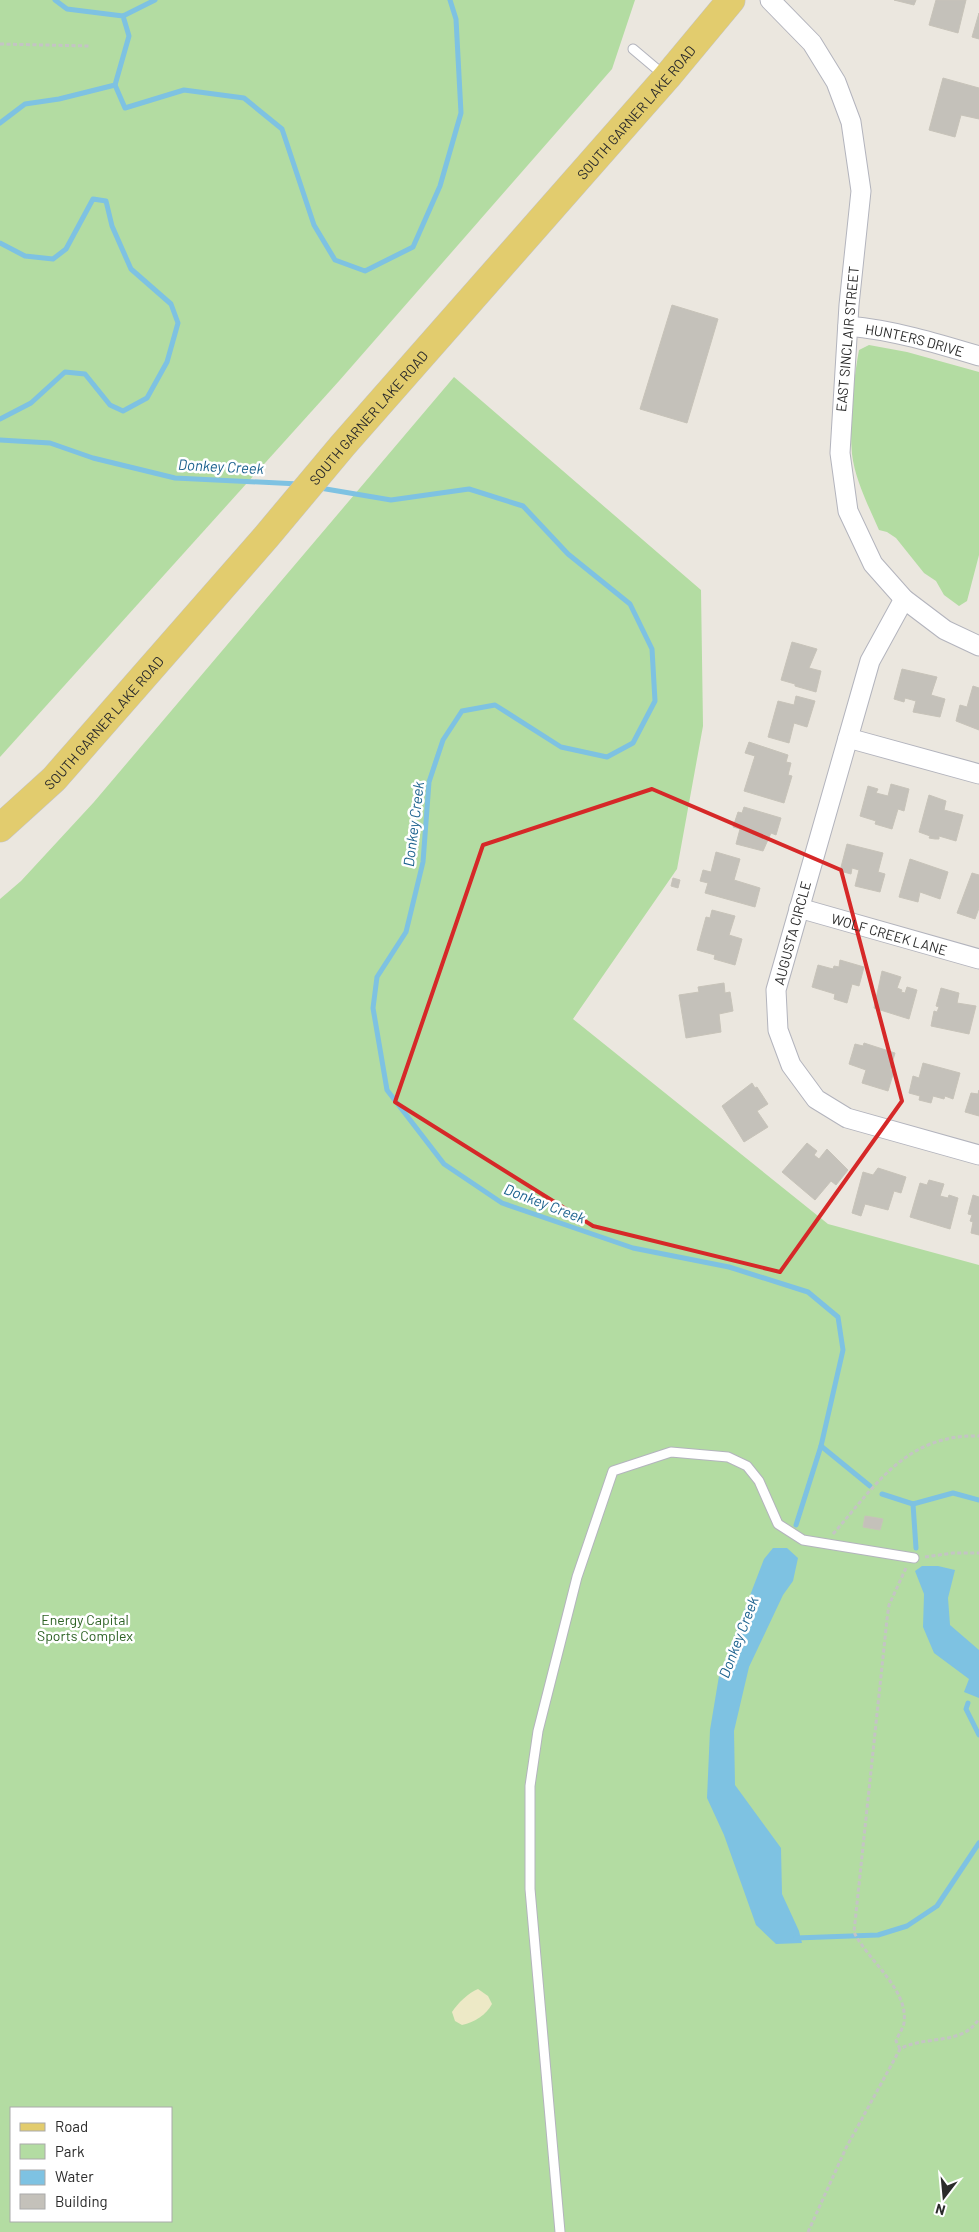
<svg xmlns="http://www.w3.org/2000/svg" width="979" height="2232" viewBox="0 0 979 2232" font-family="Barlow,sans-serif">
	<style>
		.green { fill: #b3dca2; fill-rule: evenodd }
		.sand { fill: #ede9c6 }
		.water { fill: #7ec2e2 }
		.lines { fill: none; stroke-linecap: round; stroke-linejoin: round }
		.stream { stroke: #7ec2e2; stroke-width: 5 }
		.building { fill: #c4c1ba; stroke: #c7c3b9 }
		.lane-casing { stroke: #b3b4bd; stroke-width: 11 }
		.street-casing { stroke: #b3b4bd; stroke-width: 21 }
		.primary-casing { stroke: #c4c4c4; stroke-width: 29 }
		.path { stroke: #c4c4c4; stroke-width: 3; stroke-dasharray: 4 2.5; stroke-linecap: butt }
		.lane { stroke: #fff; stroke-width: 9 }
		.street { stroke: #fff; stroke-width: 19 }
		.primary { stroke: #e2cc6e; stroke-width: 28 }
		.marked { fill: none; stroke: #d62828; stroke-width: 4; stroke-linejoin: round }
		.labels { text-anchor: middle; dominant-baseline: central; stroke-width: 5; stroke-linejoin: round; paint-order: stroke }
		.street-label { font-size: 14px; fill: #2b2b2b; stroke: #fff }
		.park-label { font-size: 14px; fill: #2c6123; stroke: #fff }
		.water-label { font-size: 15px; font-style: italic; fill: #1c628e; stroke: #fff }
	</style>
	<rect width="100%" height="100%" fill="#ebe7df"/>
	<g class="green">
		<path d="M 0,0 L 635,0 L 612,69 L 339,381 L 0,757 Z"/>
		<path d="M 869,345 L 907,352 L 979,372 L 979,555 L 967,601 L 959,606 L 944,595 L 936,581 L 924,573 L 896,538 L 887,532 L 879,530 C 869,507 855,480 852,454 C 849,421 853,383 859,350 Z"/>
		<path d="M 454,377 L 701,590 L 703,726 L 677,869 L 573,1019 L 828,1224 L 979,1265 L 979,2232 L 0,2232 L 0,899 L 21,881 L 94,802 ZM 11,2108 L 171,2108 L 171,2221 L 11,2221 Z"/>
	</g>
	<path class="sand" d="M 478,1989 L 488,1996 L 492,2004 C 486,2015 475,2022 462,2025 L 455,2021 L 452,2012 C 458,2003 468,1993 478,1989 Z"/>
	<g class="water">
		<path d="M 773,1548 L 787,1548 L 798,1558 L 793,1581 L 783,1595 L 749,1667 L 734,1731 L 735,1785 L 781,1848 L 782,1894 L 799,1931 L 802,1943 L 776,1944 L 756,1925 L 724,1835 L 707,1798 L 710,1730 L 719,1676 L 764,1559 Z"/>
		<path d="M 922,1566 L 938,1566 L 955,1570 L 948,1598 L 950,1625 L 979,1650 L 979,1698 L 964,1692 L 969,1679 L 934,1653 L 923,1627 L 924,1594 L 915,1571 Z"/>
	</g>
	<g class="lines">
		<g class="stream">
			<path d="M 123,16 L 155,0"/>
			<path d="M 115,85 L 125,108 L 184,90 L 244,98 L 282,129 L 314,225 L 335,260 L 365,271 L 413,247 L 440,186 L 461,113 L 456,19 L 450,0"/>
			<path d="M 0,123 L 25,104 L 59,99 L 115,85 L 129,36 L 123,16 L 67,9 L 55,0"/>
			<path d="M 0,243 L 25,256 L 53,259 L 66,249 L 93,199 L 106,201 L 112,226 L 131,269 L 171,304 L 178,323 L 167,362 L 147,398 L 123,411 L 110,405 L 85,374 L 65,372 L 31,403 L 0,419"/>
			<path d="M 0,440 L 50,443 L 93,458 L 175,478 L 299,484"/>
			<path d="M 320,488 L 391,500 L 469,489 L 523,506 L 568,554 L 630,604 L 652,649 L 655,701 L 633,743 L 607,757 L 561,747 L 495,705 L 462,711 L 443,740 L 429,782 L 423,862 L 406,932 L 377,977 L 373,1008 L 387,1090 L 444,1164 L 502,1203 L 633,1248 L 729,1267 L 808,1292 L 838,1317 L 843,1350 L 821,1446 L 870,1486"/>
			<path d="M 882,1494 L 913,1504"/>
			<path d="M 796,1525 L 821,1446"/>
			<path d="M 916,1548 L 913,1504 L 953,1493 L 979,1500"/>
			<path d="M 968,1703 L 966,1709 L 979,1735"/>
			<path d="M 796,1938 L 878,1935 L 907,1926 L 937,1906 L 979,1843"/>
		</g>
	</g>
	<g class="building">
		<path d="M 894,0 L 916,0 L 914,5 Z"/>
		<path d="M 936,0 L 966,0 L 958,33 L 929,25 Z"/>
		<path d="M 979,13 L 979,39 L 972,37 Z"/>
		<path d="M 943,78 L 979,88 L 979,119 L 961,115 L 955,137 L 929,130 Z"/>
		<path d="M 672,305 L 718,319 L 687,423 L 640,409 Z"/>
		<path d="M 792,642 L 817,649 L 809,668 L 821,671 L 816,692 L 795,686 L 795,684 L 781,680 Z"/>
		<path d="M 902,669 L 937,677 L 931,695 L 945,699 L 940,717 L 913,712 L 916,701 L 905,698 L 904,702 L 894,699 Z"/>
		<path d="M 973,686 L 979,688 L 979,730 L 956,721 L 960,705 L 967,707 Z"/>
		<path d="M 796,696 L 815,701 L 807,727 L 794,723 L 789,743 L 768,737 L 778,701 L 794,705 Z"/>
		<path d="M 749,742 L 788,755 L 786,762 L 791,763 L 788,775 L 792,776 L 784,803 L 744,791 L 755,756 L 745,753 Z"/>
		<path d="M 891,784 L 909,789 L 904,811 L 898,809 L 892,829 L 875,824 L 876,821 L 860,816 L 868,786 L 878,789 L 876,793 L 888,796 Z"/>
		<path d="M 929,795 L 946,801 L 944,810 L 963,815 L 956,841 L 939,836 L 939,839 L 935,839 L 929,838 L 930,836 L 919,832 Z"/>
		<path d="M 744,807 L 781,818 L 776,835 L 771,833 L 763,851 L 736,844 L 740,829 L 733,827 L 738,812 L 742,813 Z"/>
		<path d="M 847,844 L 883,853 L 878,872 L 885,874 L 880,892 L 855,886 L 859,870 L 852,868 L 851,874 L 840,871 Z"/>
		<path d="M 716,852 L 740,859 L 734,880 L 760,888 L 755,907 L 705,893 L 708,883 L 700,881 L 703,870 L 711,872 Z"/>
		<path d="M 910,859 L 948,872 L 940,899 L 920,892 L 918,902 L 899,897 Z"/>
		<path d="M 972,873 L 979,875 L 979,908 L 975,919 L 957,913 Z"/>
		<path d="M 673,878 L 680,880 L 678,888 L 671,886 Z"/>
		<path d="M 712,910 L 735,916 L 729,935 L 742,939 L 735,965 L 714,959 L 715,955 L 697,950 L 706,917 L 710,918 Z"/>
		<path d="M 840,960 L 864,967 L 859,986 L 852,984 L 847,1003 L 834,999 L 835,994 L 812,987 L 818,965 L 833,969 L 834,966 L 839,967 Z"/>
		<path d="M 882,971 L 901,977 L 897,988 L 902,990 L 901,992 L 905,993 L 907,987 L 917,990 L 909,1019 L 874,1008 Z"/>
		<path d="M 724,983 L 725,993 L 730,992 L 733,1011 L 719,1014 L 721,1032 L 686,1038 L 679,995 L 699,992 L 698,987 Z"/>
		<path d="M 941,988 L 959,993 L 957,1003 L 976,1006 L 969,1034 L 931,1026 L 934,1011 L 937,1012 L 939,1007 L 936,1006 Z"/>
		<path d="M 864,1043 L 895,1053 L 890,1070 L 894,1071 L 888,1091 L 862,1083 L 866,1070 L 849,1064 L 855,1044 L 863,1046 Z"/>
		<path d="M 923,1063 L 960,1073 L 953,1099 L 945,1096 L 944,1099 L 933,1096 L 931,1103 L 919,1100 L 920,1096 L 909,1093 L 913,1076 L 919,1078 Z"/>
		<path d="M 752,1083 L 755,1088 L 757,1087 L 768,1104 L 757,1111 L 768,1127 L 744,1142 L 722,1106 Z"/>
		<path d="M 979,1090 L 979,1116 L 965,1112 L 971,1093 L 978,1094 Z"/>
		<path d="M 807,1143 L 817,1151 L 814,1155 L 819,1159 L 827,1149 L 848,1170 L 836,1185 L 831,1181 L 815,1200 L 782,1172 Z"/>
		<path d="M 878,1168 L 906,1177 L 901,1193 L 894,1191 L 888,1210 L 865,1204 L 861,1216 L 852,1213 L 863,1172 L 873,1175 Z"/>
		<path d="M 929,1180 L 944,1184 L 940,1196 L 948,1198 L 949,1195 L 958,1198 L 950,1229 L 910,1217 L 920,1183 L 927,1185 Z"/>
		<path d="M 973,1195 L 979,1197 L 979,1235 L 971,1233 L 973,1222 L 970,1221 L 972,1215 L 968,1214 Z"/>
		<path d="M 865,1516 L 883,1519 L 880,1530 L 863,1527 Z"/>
	</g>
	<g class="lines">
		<g class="lane-casing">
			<g id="lane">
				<path d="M 633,49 L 665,76"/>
				<path d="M 560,2232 L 530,1889 L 530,1786 L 538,1731 L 577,1577 L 613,1471 L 671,1452 L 728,1457 L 747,1466 L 759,1481 L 778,1524 L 803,1540 L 914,1558"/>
			</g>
		</g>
		<g class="street-casing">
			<g id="street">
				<path d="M 770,0 L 812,43 L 836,82 L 851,122 L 861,191 L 849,305 L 840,453 L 848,511 L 873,564 L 904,599 L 945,630 L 979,646"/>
				<path id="s1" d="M 848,326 C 893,330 936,343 979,356"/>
				<path d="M 904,599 L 870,661 L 776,990 L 778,1030 L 791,1065 L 816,1099 L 847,1118 L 979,1155"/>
				<path d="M 848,738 L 979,774"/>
				<path id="s2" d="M 799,908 L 979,959"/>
			</g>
		</g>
		<g class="primary-casing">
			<g id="primary">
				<path id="s3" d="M 0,828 L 54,779 L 266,537 L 343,445 L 667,77 L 731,0"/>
			</g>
		</g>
		<g class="path">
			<path d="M 0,44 L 89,46"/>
			<path d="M 833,1534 C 876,1485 906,1434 979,1436"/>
			<path d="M 925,1557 L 953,1553 L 979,1553"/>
			<path d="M 900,2049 L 896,2041 C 898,2035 903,2029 904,2023 C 909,1989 867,1960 854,1932 L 887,1619 L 889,1605 L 906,1568"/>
			<path d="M 808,2232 L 846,2148 L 900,2049 C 924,2035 965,2046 979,2018"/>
		</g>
		<use href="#lane" class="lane"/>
		<use href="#street" class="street"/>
		<use href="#primary" class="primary"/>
	</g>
	<path class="marked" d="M 652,789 L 841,870 L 902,1101 L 780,1272 L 593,1226 L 395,1102 L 483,845 Z"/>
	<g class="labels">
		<g class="street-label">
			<text stroke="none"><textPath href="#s3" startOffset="958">SOUTH GARNER LAKE ROAD</textPath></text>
			<text transform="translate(847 339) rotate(-85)">EAST SINCLAIR STREET</text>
			<text stroke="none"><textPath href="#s1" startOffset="68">HUNTERS DRIVE</textPath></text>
			<text stroke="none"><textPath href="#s3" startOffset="552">SOUTH GARNER LAKE ROAD</textPath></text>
			<text stroke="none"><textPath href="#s3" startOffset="148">SOUTH GARNER LAKE ROAD</textPath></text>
			<text transform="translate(792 933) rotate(-75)">AUGUSTA CIRCLE</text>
			<text stroke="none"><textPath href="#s2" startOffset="94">WOLF CREEK LANE</textPath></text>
		</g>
		<g class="park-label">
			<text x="85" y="1619">Energy Capital<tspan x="85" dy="16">Sports Complex</tspan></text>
		</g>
		<g class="water-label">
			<text transform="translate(221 466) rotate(3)">Donkey Creek</text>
			<text transform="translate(413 824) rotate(-83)">Donkey Creek</text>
			<text transform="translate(545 1203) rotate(21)">Donkey Creek</text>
			<text transform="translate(738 1637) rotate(-69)">Donkey Creek</text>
		</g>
	</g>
	<rect x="10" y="2107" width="162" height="115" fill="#ffffff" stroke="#aaaaaa"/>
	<rect x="20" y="2123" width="25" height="8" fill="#e2cc6e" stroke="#aaaaaa"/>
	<text x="55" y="2132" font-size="15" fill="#2b2b2b">Road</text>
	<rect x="20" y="2144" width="25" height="15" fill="#b3dca2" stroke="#aaaaaa"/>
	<text x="55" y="2157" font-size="15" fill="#2b2b2b">Park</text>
	<rect x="20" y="2170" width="25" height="15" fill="#7ec2e2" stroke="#aaaaaa"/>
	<text x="55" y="2182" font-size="15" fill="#2b2b2b">Water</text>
	<rect x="20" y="2194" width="25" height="15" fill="#c4c1ba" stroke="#aaaaaa"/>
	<text x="55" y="2207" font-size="15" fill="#2b2b2b">Building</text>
	<g transform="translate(944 2197) rotate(196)" stroke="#ffffff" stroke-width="4" paint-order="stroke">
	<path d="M0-4L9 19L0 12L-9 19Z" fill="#2b2b2b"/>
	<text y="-8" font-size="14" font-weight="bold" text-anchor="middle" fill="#2b2b2b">N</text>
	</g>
</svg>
